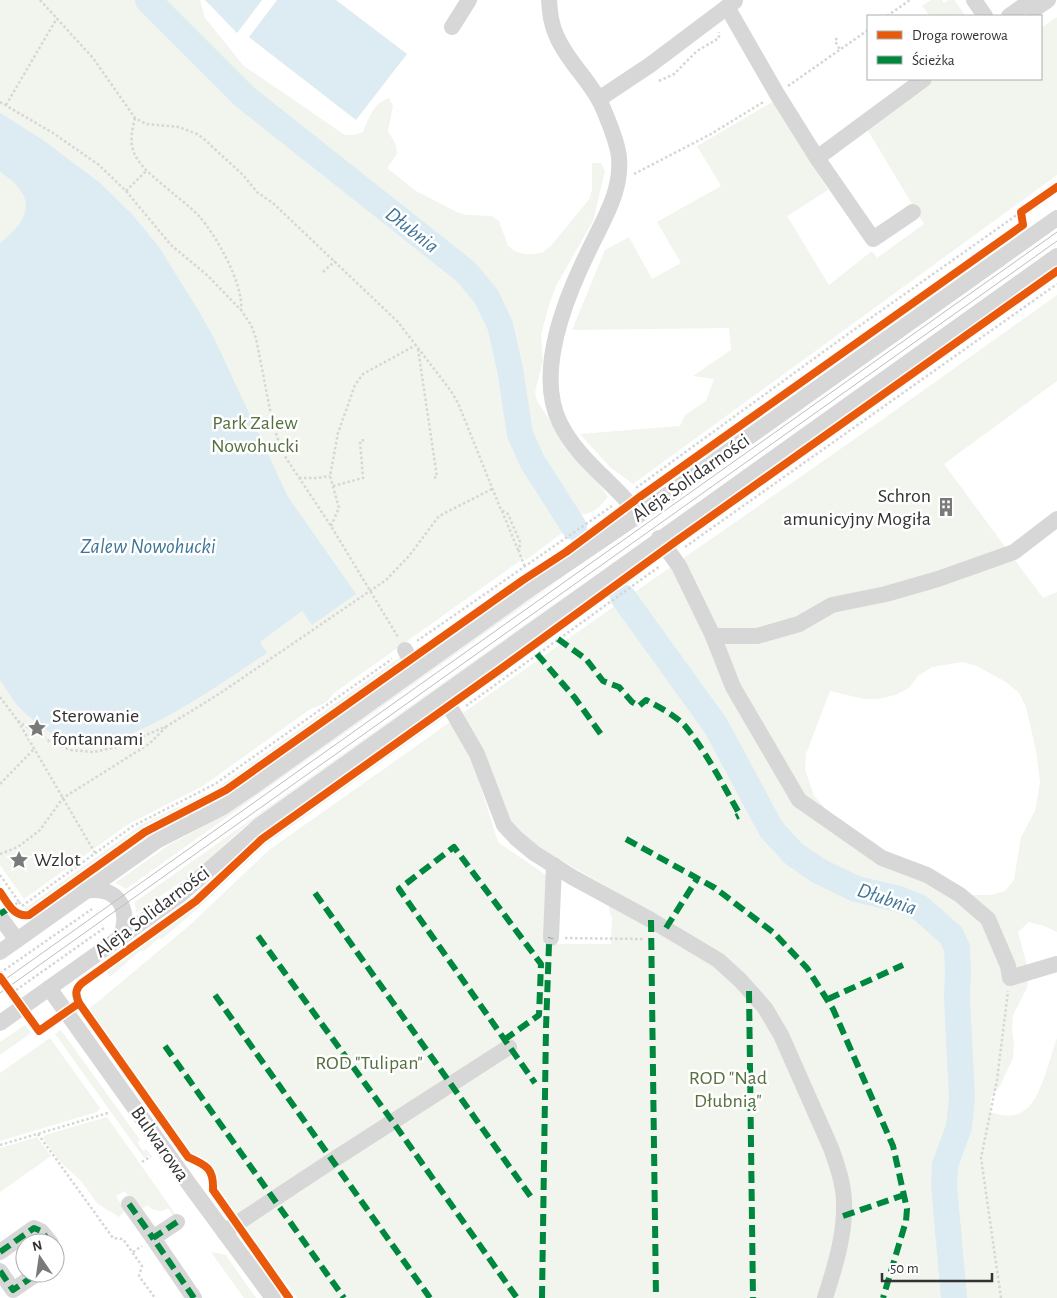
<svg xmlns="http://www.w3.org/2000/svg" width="1057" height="1298" viewBox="0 0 1057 1298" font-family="'Alegreya Sans',sans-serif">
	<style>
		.green { fill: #f1f5ed; fill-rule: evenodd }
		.water { fill: #ddebf3 }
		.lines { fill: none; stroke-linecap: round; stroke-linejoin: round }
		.river { stroke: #ddebf3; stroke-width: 26 }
		.path { stroke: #d6d6d6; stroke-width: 2.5; stroke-dasharray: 2.5 2.5; stroke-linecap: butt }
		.minor { stroke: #d7d7d7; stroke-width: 16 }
		.tram { stroke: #bebebe; stroke-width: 1 }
		.quiet { stroke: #00873e; stroke-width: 6; stroke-dasharray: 12 6; stroke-linecap: butt }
		.cycleway-casing { stroke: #fff; stroke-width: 11 }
		.cycleway { stroke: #e8590c; stroke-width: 8 }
		.labels { text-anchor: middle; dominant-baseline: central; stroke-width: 5; stroke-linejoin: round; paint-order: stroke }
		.park-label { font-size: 20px; fill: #56703f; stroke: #fff }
		.street-label { font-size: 20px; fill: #333; stroke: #fff }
		.poi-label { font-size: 20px; fill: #333; stroke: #fff; text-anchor: start }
		.water-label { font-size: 21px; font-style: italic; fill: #3f7597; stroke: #fff }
	</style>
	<rect width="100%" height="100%" fill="#fff"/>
	<g class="green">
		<path d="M 0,0 L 200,0 L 205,18 L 244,66 L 345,135 L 354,135 L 363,132 C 369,118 373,103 389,98 L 393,106 L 388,131 L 396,145 L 397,154 L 387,168 L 416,191 L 457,212 L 466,215 L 492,216 L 499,221 L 508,246 L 515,251 L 524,254 L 535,254 L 543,252 L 551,246 L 590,198 L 592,189 L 592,163 L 601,163 L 605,171 L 593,221 L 556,286 L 550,302 L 541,335 L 543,361 L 535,392 L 537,401 L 568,448 L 583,461 L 608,497 C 599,508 594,513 580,515 L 582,518 L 526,560 L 524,558 L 334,693 L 327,702 L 309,710 L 203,786 L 127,825 L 24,899 L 0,865 Z"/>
		<path d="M 931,0 L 942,0 L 944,3 L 949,0 L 954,0 L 966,16 L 957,16 L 955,14 L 952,16 L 930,16 L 922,6 Z"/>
		<path d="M 1057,17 L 1057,175 L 633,484 L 610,467 L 580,434 L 680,426 L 685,415 L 706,401 L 714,379 L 693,376 L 731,350 L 729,328 L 572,330 L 605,250 L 629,237 L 652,279 L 681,263 L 657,222 L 721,186 L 697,146 L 774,101 L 828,190 L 787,216 L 829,285 L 872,251 L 877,258 L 924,224 L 867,129 L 936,79 L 1041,79 L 1041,28 Z"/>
		<path d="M 1057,295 L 1057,381 L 944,464 L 1043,598 L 1057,592 L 1057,932 L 1044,926 L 1029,922 L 1018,932 L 1029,973 L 1027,988 L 1013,1015 L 1012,1030 L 1014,1044 L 1013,1058 L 1000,1086 L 991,1097 L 990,1112 C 1024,1124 1035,1104 1045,1075 C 1049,1063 1053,1050 1057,1038 L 1057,1298 L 297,1298 L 220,1195 L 216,1177 L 207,1163 L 192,1155 L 89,1009 L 191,924 L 269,850 L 599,617 L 872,427 ZM 962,662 L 977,666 L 1006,682 L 1019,693 L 1026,707 L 1036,750 L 1040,782 L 1035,811 L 1021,837 L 1014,880 L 1005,891 L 991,895 L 964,895 L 886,868 L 863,849 L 814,796 L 805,769 L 806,754 L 830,691 L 864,699 L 879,699 L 895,695 L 909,688 L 918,676 L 932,667 ZM 476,772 L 516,829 L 526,839 L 547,852 L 618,893 L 609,906 L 610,915 L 612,916 L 611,944 L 544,944 L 546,875 L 498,842 Z"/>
		<path d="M 560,580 L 126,889 L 115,883 L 169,845 L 231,811 L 518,607 Z"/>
		<path d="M 582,584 L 493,650 L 245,826 L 191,875 L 136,913 L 135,902 Z"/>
		<path d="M 403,655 L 405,661 L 231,784 L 145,830 L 29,911 L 26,912 L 23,910 L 141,825 L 217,788 Z"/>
		<path d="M 441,708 L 442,708 L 262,836 L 199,897 L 81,982 L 75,988 L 72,997 L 72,989 L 78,980 L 191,900 L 233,859 L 260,836 Z"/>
		<path d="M 445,710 L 449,714 L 264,846 L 205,902 L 162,939 L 159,938 L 144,951 L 140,951 L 110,977 L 104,969 L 196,904 L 265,839 Z"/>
		<path d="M 25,1025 L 31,1033 L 0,1055 L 0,1042 Z"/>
		<path d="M 61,1030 L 140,1140 L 137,1142 L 143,1151 L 146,1149 L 150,1154 L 144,1158 L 55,1034 Z"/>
		<path d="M 50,1038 L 100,1108 L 97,1112 L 0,1141 L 0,1073 Z"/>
		<path d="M 107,1117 L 176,1215 L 174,1217 L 168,1208 C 160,1213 154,1211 147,1205 L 139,1211 L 125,1191 L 116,1196 L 125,1211 L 119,1217 L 98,1204 L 81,1181 L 60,1162 L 43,1138 L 45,1135 Z"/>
		<path d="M 37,1137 L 51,1156 L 0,1192 L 0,1148 Z"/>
		<path d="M 211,1252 L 227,1255 L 227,1257 L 256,1298 L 244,1298 Z"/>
	</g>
	<g class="water">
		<path d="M 205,0 L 262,0 L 237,33 Z"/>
		<path d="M 277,0 L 336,0 L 407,54 L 356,120 L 249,37 Z"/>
		<path d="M 0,113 L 43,140 L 100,183 L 131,213 L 159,247 L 200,313 L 215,340 L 288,497 L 356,594 L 312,625 L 302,611 L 260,642 L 267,653 C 226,680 122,756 73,744 C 59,741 27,717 17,705 C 11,698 6,688 0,680 L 0,243 C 18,229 37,209 18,187 C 14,181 6,177 0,171 Z"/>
	</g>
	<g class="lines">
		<g class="river">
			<path d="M 148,0 L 245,97 L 466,272 L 486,296 L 500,325 L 510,369 L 520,434 L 532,461 L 574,527"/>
			<path d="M 623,597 L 716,726 L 771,829 L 794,854 L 819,871 L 856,889 L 899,899 L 919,907 L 951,935 L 957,948 L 958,970 L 957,998 L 962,1098 L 959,1127 L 945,1165 L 944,1185 L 954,1298"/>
		</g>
		<g class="path">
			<path d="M 40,0 L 93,58 L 135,118 L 146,124 L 179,127 L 197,134 L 204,139 L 243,175 L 257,192 L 274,204 L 398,322 L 451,391 L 458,403 L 501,510 L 508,514 L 520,542 L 519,552 L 525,567"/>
			<path d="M 887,16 L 910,0"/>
			<path d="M 837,38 L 835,41 L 840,50"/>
			<path d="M 659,81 L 674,74 L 697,51 L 719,38 L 719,32"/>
			<path d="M 788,86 L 868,30"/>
			<path d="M 0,102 L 53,133 L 99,165 L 126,191 L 171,245 L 207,275 L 241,310 L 251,325 L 256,338 L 271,415 L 277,437 L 286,458 L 331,526 L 398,637"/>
			<path d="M 6,105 L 57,18"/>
			<path d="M 135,118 C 132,130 129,143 135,155 C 142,170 164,185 176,196 C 184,202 192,209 199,216 C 216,235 244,285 241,310"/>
			<path d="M 634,174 L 711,134 L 765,101"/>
			<path d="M 126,191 L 147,170"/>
			<path d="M 323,272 L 335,261"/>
			<path d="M 418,349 L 437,477 L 432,478"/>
			<path d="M 299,478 L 318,478 L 330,476"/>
			<path d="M 333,486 L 363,478 L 360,441 L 364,440"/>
			<path d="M 636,488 L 841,339 L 1021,212"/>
			<path d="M 502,511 L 518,550"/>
			<path d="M 331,526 L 339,508 L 330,476 L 338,433 L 355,385 L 363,374 L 416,345"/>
			<path d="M 685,547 L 1057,284"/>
			<path d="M 417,641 L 612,506"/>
			<path d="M 0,697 L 18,721 L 95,853"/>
			<path d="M 466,706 L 660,566"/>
			<path d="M 18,721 L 49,741 L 70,750 L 94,752 L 121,746 L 167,726 L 219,694 L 386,580 L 409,556 L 439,516 L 492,489"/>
			<path d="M 0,784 L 34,749"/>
			<path d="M 0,854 L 18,847 L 40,830 L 63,798 L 149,744 L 166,727"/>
			<path d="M 0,875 L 19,902 L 11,907"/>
			<path d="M 19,902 L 22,906 L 133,826 L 215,784 L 392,659"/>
			<path d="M 565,938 L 644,939"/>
			<path d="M 0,973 L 92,909"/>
			<path d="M 12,993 L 104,928"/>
			<path d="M 38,1134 L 113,1238 L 123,1239 L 142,1266 L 139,1276 L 155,1298"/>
			<path d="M 0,1145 L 108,1113"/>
			<path d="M 142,1162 L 151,1156"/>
			<path d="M 133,1252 L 142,1246"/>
			<path d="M 1001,1298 L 981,1158 L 997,1080 L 1008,991"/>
		</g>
		<g class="minor">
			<path d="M 549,0 C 550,13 551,25 557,37 C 567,60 587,78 599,100 C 604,109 607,118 611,128 C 614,137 618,147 619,157 C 622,190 605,217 591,246 C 567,294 534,371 560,423 C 578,460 615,483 639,515"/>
			<path d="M 974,0 L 985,16"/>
			<path d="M 1027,0 L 1033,10 L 1048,0"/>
			<path d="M 727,7 L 777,94 L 817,158 L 924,79"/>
			<path d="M 1009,16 L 1029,2"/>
			<path d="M 452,27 L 469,0"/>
			<path d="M 599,99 L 650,65 L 735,1"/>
			<path d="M 817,158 L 873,239 L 913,212"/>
			<path d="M 659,538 L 679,566 L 713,636 L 733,687 L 799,800 L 882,858 L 927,875 L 960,895 L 988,919 L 1008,966 L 1010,978 L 1057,964"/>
			<path d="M 713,636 L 757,636 L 799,624 L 832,605 L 886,594 L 938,579 L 1014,552 L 1057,519"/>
			<path d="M 405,650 L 416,670"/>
			<path d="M 443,695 L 477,754 L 504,825 L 516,838 L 534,853 L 572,877 L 651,920 L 718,960 L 740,980 L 765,1008 L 781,1035 L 831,1148 C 836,1162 841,1175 843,1190 C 848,1225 836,1264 825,1298"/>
			<path d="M 84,891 C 117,885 131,907 121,937"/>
			<path d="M 0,917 L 17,940"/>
			<path d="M 551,938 L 554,865"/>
			<path d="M 0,952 L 158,840 L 223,807 L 251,788 L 520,596 L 639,515 L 1057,218"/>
			<path d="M 49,988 L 189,1184 L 273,1298"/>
			<path d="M 0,1023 L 180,895 L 260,825 L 1057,256"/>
			<path d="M 129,1204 L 153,1238"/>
			<path d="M 177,1222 L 153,1238 L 194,1298"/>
			<path d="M 224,1232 L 333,1160 L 509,1047"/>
			<path d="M 55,1251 L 55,1259"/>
			<path d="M 0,1252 L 34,1228 L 41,1231 L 51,1243"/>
			<path d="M 0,1271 L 13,1290 L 38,1273"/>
		</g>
		<g class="tram">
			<path d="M 0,983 L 1057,232"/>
			<path d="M 0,993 L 1057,241"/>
		</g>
		<g class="quiet">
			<path d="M 558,639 L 586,659 L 603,681 L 619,687 L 632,702 L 639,706 L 646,700 C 659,707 675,715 685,726 C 707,753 723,785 740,815 L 736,817"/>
			<path d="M 537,654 L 575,698 L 603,737"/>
			<path d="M 626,839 L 715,888 L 774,933 L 807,968 L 833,1009 L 893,1146 L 907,1209 L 906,1221 L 883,1298"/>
			<path d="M 315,893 L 531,1197"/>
			<path d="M 0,914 L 11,907"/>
			<path d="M 651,920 L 656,1298"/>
			<path d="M 666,928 L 697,879"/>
			<path d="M 258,936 L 393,1122 L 517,1298"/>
			<path d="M 749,991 L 753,1298"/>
			<path d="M 215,995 L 430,1298"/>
			<path d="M 828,999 L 903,965"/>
			<path d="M 504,1040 L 539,1015 L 541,964 L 454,847 L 399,889 L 535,1083"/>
			<path d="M 165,1046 L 344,1298"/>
			<path d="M 129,1204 L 153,1238"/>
			<path d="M 843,1216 L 904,1195"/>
			<path d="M 177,1222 L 153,1238 L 194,1298"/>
			<path d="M 55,1251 L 55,1259"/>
			<path d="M 0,1252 L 34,1228 L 41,1231 L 51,1243"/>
			<path d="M 0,1271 L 13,1290 L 38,1273"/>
			<path d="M 542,1298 L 546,1028 L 549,944 L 551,938"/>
		</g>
		<g class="cycleway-casing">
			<g id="cycleway">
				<path d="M 0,892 C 7,902 14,918 29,915 L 145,832 L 226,790 L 523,580 L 566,552 L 641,496 L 1023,225 L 1021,212 L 1057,187"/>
				<path d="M 0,977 L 39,1031 L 79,1003"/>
				<path d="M 289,1298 L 213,1190 C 214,1168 206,1165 188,1157 L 79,1003 C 75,994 75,989 82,983 L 196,901 L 262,839 L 502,668 L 675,542 L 1057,271"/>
			</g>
		</g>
		<use href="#cycleway" class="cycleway"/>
	</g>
	<defs>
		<g id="building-bare" transform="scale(1.5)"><path d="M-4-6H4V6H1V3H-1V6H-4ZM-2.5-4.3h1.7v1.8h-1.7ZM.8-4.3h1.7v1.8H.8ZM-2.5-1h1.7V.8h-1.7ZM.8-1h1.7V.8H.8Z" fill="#7a7a7a" stroke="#fff" stroke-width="2.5" paint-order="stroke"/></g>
		<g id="sight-bare" transform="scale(1.5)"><path d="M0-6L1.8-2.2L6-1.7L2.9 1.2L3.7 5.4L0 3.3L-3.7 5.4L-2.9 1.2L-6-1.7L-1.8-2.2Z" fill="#7a7a7a" stroke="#fff" stroke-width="2.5" paint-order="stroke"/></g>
	</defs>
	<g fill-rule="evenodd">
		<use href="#building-bare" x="946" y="507"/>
		<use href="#sight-bare" x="37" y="728"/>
		<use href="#sight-bare" x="19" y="860"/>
	</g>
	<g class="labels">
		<g class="park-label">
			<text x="255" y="423">Park Zalew<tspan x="255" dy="23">Nowohucki</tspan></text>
			<text x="369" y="1063">ROD "Tulipan"</text>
			<text x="728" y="1078">ROD "Nad<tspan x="728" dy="23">Dłubnią"</tspan></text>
		</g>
		<g class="street-label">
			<text transform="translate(691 478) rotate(-35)">Aleja Solidarności</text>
			<text transform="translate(152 912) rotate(-37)">Aleja Solidarności</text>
			<text transform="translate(160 1144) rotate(55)">Bulwarowa</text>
		</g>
		<g class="poi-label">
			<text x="931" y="496" text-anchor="end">Schron<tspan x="931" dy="23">amunicyjny Mogiła</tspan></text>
			<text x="52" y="716">Sterowanie<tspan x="52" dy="23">fontannami</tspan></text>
			<text x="34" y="860">Wzlot</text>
		</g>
		<g class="water-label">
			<text transform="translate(412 230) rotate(38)">Dłubnia</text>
			<text x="148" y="546">Zalew Nowohucki</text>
			<text transform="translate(887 899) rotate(19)">Dłubnia</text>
		</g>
	</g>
	<rect x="867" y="15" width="175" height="65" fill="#ffffff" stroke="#adadad"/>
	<rect x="877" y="31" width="25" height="8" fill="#e8590c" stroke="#adadad"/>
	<text x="912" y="40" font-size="15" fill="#333333">Droga rowerowa</text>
	<rect x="877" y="56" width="25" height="8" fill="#00873e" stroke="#adadad"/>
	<text x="912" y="65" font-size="15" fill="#333333">Ścieżka</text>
	<g transform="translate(40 1258) rotate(347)"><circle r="24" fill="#ffffff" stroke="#adadad"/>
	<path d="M0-4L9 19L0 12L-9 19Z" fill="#7a7a7a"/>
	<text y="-8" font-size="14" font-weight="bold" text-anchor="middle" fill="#333333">N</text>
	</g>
	<path d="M882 1273v8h110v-8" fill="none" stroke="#333333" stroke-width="2.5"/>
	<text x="890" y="1273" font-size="15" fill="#333333" stroke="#ffffff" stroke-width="4" paint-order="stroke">50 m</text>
</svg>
